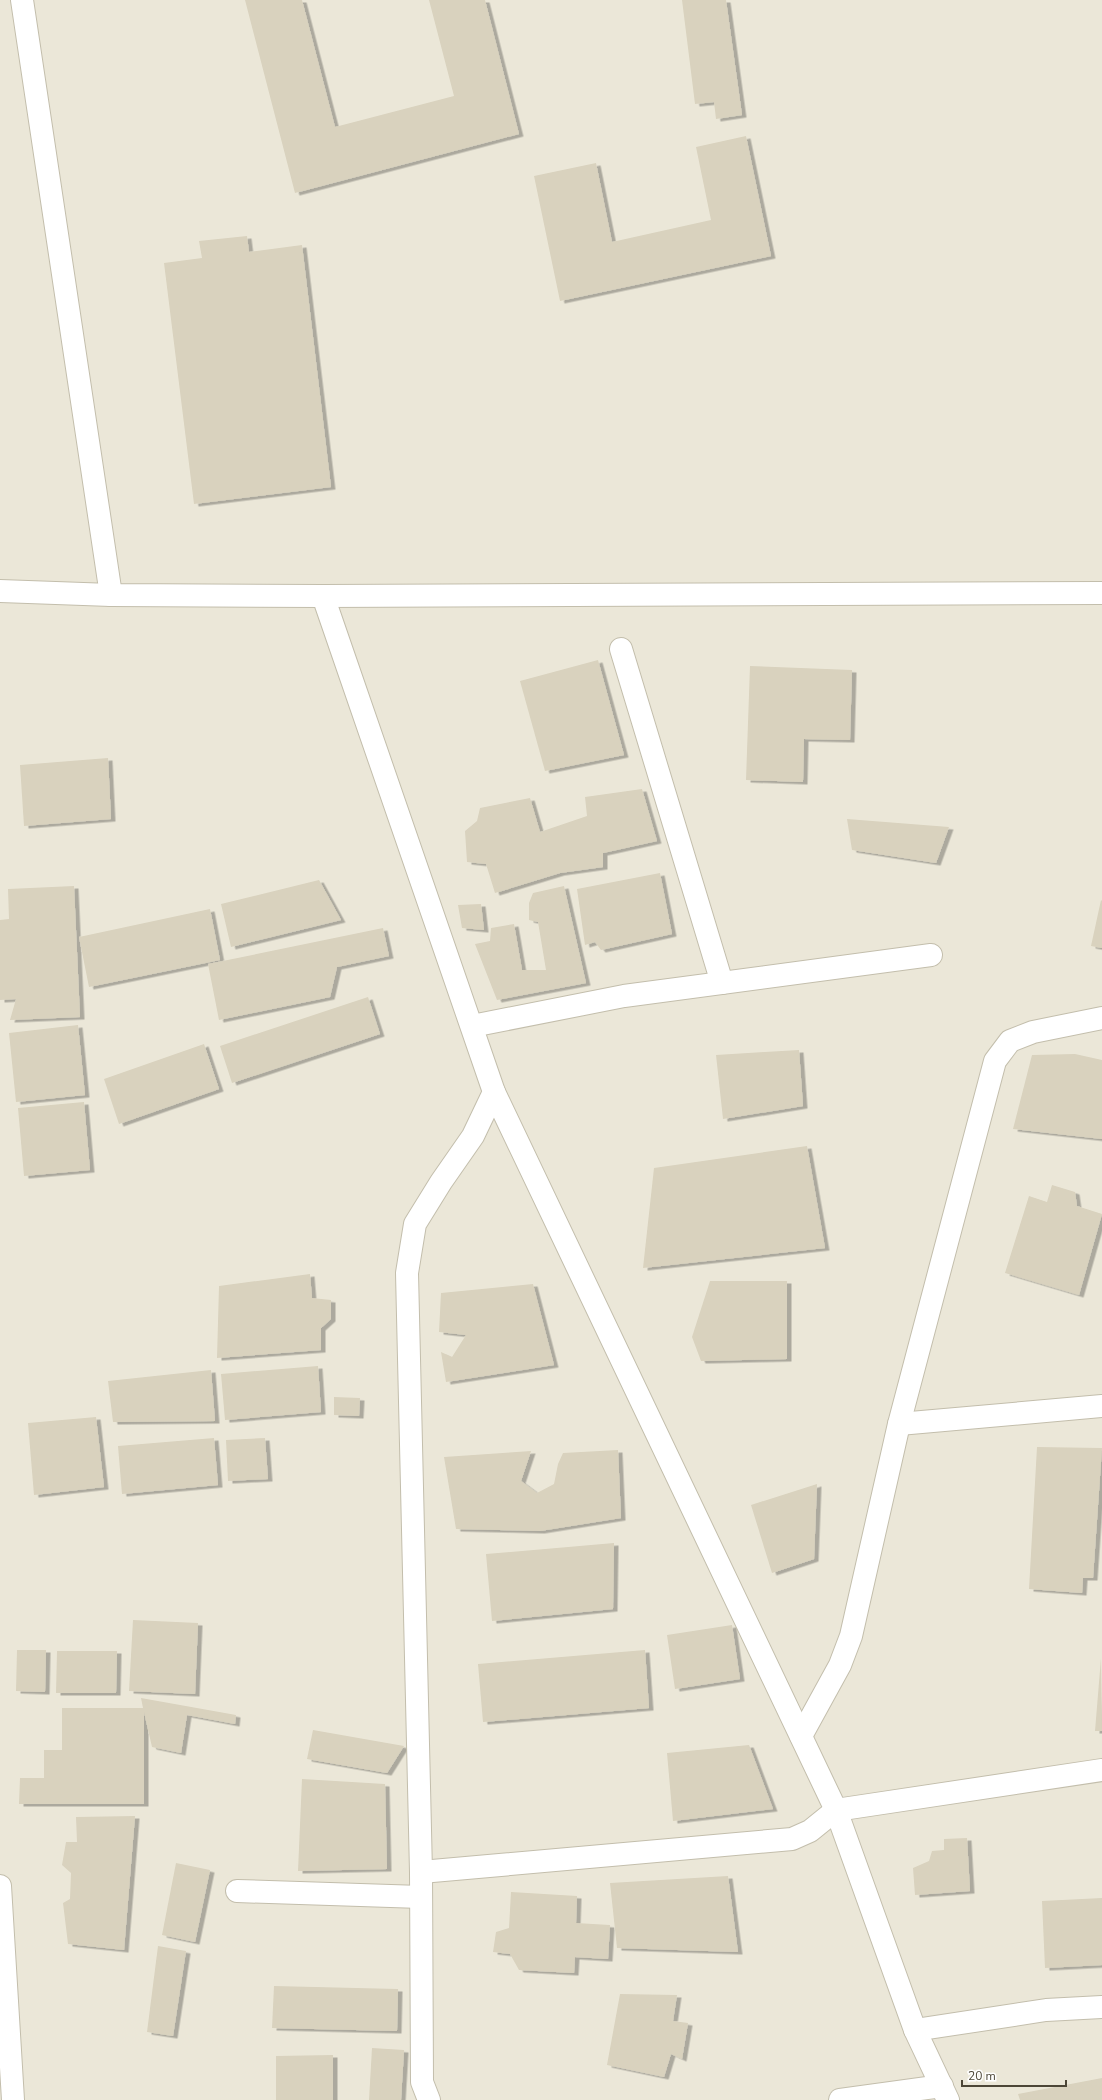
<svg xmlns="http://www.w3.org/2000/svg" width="1102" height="2100" viewBox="0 0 1102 2100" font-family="'Nunito Sans',sans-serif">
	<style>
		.residential { fill: #ebe7d8 }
		.building { fill: #d9d2be; filter: url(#shadow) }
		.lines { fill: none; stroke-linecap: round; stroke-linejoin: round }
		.street-casing { stroke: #c3beac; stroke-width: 24 }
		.street { stroke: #fff; stroke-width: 22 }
	</style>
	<defs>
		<filter id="shadow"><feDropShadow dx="4.5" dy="2.5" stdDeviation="0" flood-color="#0004"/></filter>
	</defs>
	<rect width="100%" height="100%" fill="#f6f4ea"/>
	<rect class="residential" x="0" y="0" width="1102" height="2100"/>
	<g class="building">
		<path d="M 245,0 L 302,0 L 335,127 L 454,96 L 429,0 L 485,0 L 519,134 L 295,193 Z"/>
		<path d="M 682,0 L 726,0 L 742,115 L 716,119 L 714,102 L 695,104 Z"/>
		<path d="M 746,136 L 771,256 L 560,301 L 534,176 L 596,163 L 612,242 L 711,220 L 696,147 Z"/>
		<path d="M 247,236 L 249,252 L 302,245 L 331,487 L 194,504 L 164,263 L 202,258 L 199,241 Z"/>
		<path d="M 598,660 L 624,755 L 545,771 L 520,681 Z"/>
		<path d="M 750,666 L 852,670 L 850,740 L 804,739 L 803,782 L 746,780 Z"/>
		<path d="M 108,758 L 111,819 L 24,826 L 20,765 Z"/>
		<path d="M 642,789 L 657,841 L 603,853 L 603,867 L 560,873 L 495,893 L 486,864 L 467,862 L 465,831 L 477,821 L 480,808 L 530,798 L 540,832 L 587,816 L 585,797 Z"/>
		<path d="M 847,819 L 949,827 L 936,863 L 852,850 Z"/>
		<path d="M 660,873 L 672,934 L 601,950 L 595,942 L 585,945 L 577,889 Z"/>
		<path d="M 319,880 L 341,920 L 231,947 L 221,904 Z"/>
		<path d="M 74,886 L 80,1017 L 10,1020 L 16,999 L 0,1000 L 0,920 L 9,919 L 8,889 Z"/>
		<path d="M 564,886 L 586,983 L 497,1000 L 475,944 L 490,941 L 491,928 L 514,924 L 522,970 L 546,970 L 538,922 L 529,920 L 529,903 L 533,893 Z"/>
		<path d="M 1101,900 L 1102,901 L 1102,948 L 1091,946 Z"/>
		<path d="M 481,904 L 484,930 L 462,928 L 458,905 Z"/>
		<path d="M 210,909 L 220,960 L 89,987 L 79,937 Z"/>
		<path d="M 383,928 L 389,956 L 337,967 L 330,997 L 219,1020 L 208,964 Z"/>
		<path d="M 368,997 L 380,1034 L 232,1083 L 220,1046 Z"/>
		<path d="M 78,1025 L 85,1095 L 16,1102 L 9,1033 Z"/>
		<path d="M 204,1044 L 219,1089 L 119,1124 L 104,1079 Z"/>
		<path d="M 799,1050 L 803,1106 L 723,1119 L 716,1055 Z"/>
		<path d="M 1075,1054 L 1102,1060 L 1102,1139 L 1013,1129 L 1032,1055 Z"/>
		<path d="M 84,1102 L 90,1170 L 24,1176 L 18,1108 Z"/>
		<path d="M 807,1146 L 825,1248 L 643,1268 L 654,1168 Z"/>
		<path d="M 1052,1185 L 1075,1192 L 1077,1206 L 1102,1214 L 1079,1295 L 1005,1273 L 1029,1196 L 1047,1202 Z"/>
		<path d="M 310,1274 L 312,1298 L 331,1300 L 331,1319 L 321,1328 L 321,1350 L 217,1358 L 219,1286 Z"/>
		<path d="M 710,1281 L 787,1281 L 787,1359 L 701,1361 L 692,1337 Z"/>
		<path d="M 533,1284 L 554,1365 L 446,1382 L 441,1352 L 452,1357 L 466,1335 L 439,1332 L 441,1293 Z"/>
		<path d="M 318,1366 L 321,1412 L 225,1420 L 221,1374 Z"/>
		<path d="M 211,1370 L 215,1421 L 113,1422 L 108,1381 Z"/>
		<path d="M 334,1397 L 360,1398 L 359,1416 L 334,1415 Z"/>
		<path d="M 96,1417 L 104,1487 L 34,1495 L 28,1423 Z"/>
		<path d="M 214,1438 L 218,1485 L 122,1494 L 118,1446 Z"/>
		<path d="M 265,1438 L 268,1479 L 228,1481 L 226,1440 Z"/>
		<path d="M 1037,1447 L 1102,1448 L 1093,1578 L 1083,1578 L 1082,1593 L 1029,1589 Z"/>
		<path d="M 618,1450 L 621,1518 L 540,1531 L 456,1529 L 444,1457 L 531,1451 L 521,1481 L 537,1493 L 554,1484 L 558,1464 L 563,1453 Z"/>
		<path d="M 817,1484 L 814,1559 L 772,1573 L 751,1505 Z"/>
		<path d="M 614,1543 L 613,1609 L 492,1621 L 486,1554 Z"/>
		<path d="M 133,1620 L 198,1623 L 195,1694 L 129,1691 Z"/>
		<path d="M 732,1625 L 740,1679 L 675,1689 L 667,1635 Z"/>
		<path d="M 17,1650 L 46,1650 L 45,1692 L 16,1691 Z"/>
		<path d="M 645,1650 L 649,1708 L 483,1722 L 478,1664 Z"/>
		<path d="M 57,1651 L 117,1651 L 116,1693 L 56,1693 Z"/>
		<path d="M 1101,1658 L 1102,1731 L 1095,1731 Z"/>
		<path d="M 141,1698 L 236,1715 L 235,1724 L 187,1715 L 181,1753 L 152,1747 L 144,1712 L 144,1804 L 19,1804 L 20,1778 L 44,1778 L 44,1750 L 62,1750 L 62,1708 L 143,1708 Z"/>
		<path d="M 313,1730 L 404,1746 L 387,1773 L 307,1759 Z"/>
		<path d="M 749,1745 L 773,1809 L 673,1821 L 667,1753 Z"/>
		<path d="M 302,1779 L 385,1784 L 387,1869 L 298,1871 Z"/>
		<path d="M 135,1816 L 124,1950 L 68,1944 L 63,1903 L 70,1899 L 71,1873 L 62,1865 L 66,1842 L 77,1842 L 76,1817 Z"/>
		<path d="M 967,1838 L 970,1891 L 915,1895 L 913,1868 L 929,1861 L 932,1851 L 944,1850 L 944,1839 Z"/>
		<path d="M 176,1863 L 210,1870 L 195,1942 L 162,1935 Z"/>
		<path d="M 728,1876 L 738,1952 L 617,1948 L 610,1883 Z"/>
		<path d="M 511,1892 L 577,1896 L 576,1923 L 610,1925 L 608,1959 L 575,1957 L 574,1973 L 519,1970 L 510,1954 L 493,1952 L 496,1932 L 509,1928 Z"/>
		<path d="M 1102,1898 L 1102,1965 L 1045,1968 L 1042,1901 Z"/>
		<path d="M 158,1946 L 186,1951 L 173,2036 L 147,2032 Z"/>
		<path d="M 274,1986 L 398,1989 L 397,2031 L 272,2028 Z"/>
		<path d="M 620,1994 L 677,1995 L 673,2021 L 688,2023 L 682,2059 L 671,2054 L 664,2077 L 607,2065 Z"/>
		<path d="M 372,2048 L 404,2050 L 401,2100 L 369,2100 Z"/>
		<path d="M 333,2055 L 333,2100 L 276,2100 L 276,2056 Z"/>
		<path d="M 1102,2078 L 1102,2100 L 1020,2100 L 1018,2094 Z"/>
	</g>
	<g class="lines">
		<g class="street-casing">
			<g id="street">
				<path d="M 22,0 L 111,595"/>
				<path d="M 0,591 L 111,595 L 323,596 L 1102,593"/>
				<path d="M 323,596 L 494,1092 L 836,1810 L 915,2030 L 948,2100"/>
				<path d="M 621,649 L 722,983"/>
				<path d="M 472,1026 L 624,996 L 931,955"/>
				<path d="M 899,1424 L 1102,1406"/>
				<path d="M 801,1736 L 840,1665 L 851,1636 L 899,1424 L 995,1061 L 1010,1041 L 1033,1032 L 1102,1018"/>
				<path d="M 421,1872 L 792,1839 L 810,1831 L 836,1810 L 1102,1770"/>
				<path d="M 0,1886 L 13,2100"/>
				<path d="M 237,1891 L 421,1897"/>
				<path d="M 915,2030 L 1046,2010 L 1102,2007"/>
				<path d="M 429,2100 L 422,2082 L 421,1872 L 407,1273 L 415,1224 L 441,1182 L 473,1136 L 494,1092"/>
				<path d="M 840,2100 L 942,2086"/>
			</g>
		</g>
		<use href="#street" class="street"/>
	</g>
	<path d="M962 2080v6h104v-6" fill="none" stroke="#4c4637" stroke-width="2"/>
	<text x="968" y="2080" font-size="12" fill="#4c4637" stroke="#ffffff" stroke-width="3" paint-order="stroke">20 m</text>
</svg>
